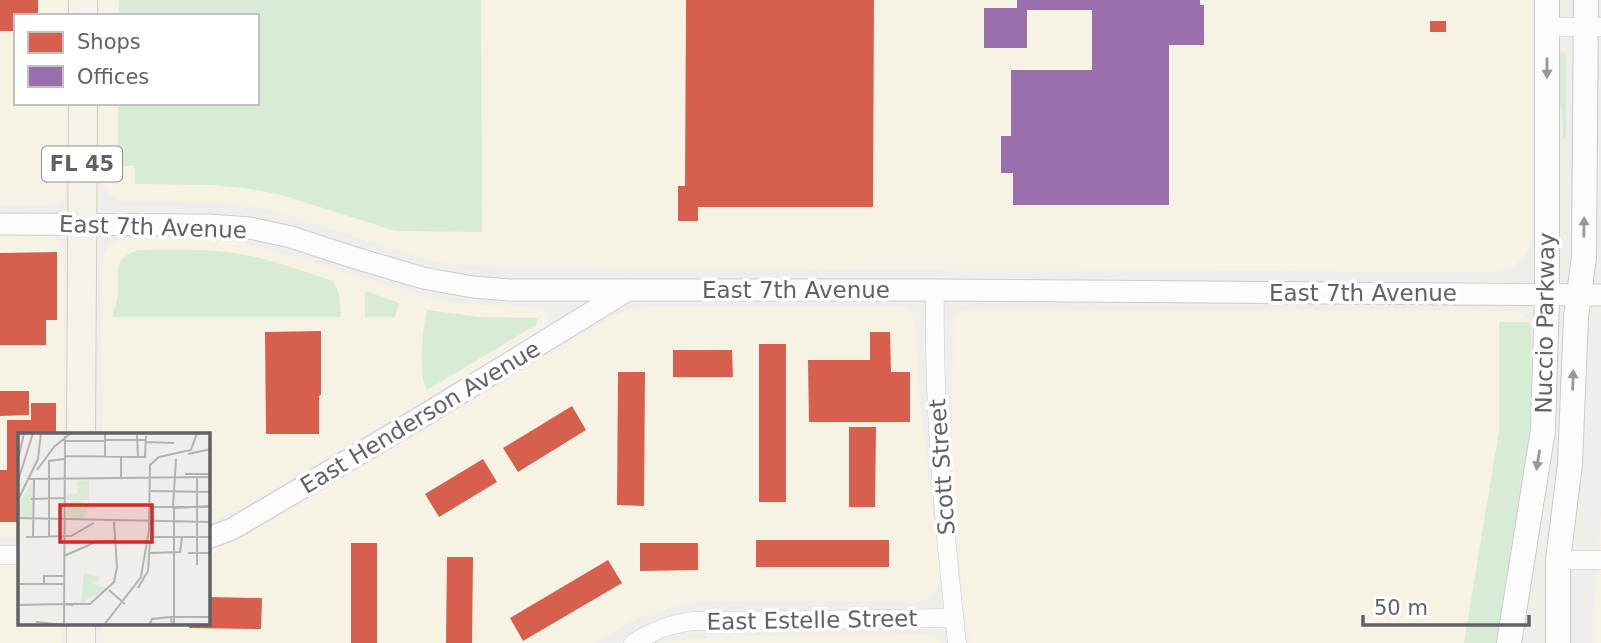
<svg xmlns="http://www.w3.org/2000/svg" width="1601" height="643" viewBox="0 0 1601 643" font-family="'DejaVu Sans',sans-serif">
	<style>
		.commercial { fill: #f7f3e4 }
		.green { fill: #d8ebd6 }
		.shops { fill: #d6604d }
		.offices { fill: #9970ab }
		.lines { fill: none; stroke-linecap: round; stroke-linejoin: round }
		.minor-casing { stroke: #cbcccc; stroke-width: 19 }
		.tertiary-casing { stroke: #cbcccc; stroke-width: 23 }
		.secondary-casing { stroke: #cacacb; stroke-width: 26 }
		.primary-casing { stroke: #d7ceb8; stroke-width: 30 }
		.minor { stroke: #fdfcfc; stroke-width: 18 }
		.tertiary { stroke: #fdfcfc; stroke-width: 21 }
		.secondary { stroke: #fdfcfc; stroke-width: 24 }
		.primary { stroke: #f4f2e9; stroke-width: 28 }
		.oneway { fill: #96999c }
		.labels { text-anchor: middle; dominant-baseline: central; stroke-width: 7; stroke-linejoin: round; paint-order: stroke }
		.shield { fill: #fff; stroke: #8f9295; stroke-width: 2 }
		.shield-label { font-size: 21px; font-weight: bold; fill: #5f6368 }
		.street-label { font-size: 23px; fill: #5f6368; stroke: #fff }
		.inset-road { fill: none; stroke: #b1b2b2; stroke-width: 2 }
		.view { fill: #d62828; fill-opacity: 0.15; stroke: #d62828; stroke-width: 3.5 }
		.inset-edge { fill: none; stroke: #5f6368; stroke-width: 3.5 }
	</style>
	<rect width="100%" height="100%" fill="#efeeea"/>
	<g class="commercial">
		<path d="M 0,0 L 67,0 L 67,16 L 16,16 L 16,103 L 66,103 L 66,192 L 61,201 L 52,205 L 0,205 Z"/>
		<path d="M 100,0 L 1531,0 L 1531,229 L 1530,245 L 1523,258 L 1514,266 L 1494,272 L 481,267 L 444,263 L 408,254 L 288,215 L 254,207 L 224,203 L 125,202 L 116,198 L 109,193 L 103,186 L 100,174 L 100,103 L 257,103 L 257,16 L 100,16 Z"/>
		<path d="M 0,236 L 46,236 L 55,238 L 60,242 L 64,249 L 64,435 L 19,435 L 19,537 L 0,537 Z"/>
		<path d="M 129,238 L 215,240 L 242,243 L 269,249 L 432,299 L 463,304 L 542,308 L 547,312 L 549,318 L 546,325 L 542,330 L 244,507 L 208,523 L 208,435 L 102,435 L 102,262 L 104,253 L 110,245 L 119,240 Z"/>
		<path d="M 650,307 L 903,307 L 909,309 L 914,315 L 915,322 L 918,384 L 940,572 L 938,586 L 929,599 L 921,602 L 703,601 L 671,607 L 634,620 L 594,643 L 102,643 L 102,624 L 208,624 L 208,551 L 229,544 L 251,533 L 612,317 L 628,310 Z"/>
		<path d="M 966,309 L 1516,311 L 1525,315 L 1529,320 L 1531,328 L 1531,422 L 1496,643 L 970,643 L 962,595 L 952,462 L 953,317 L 957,312 Z"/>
		<path d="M 1601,512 L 1601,643 L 1593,643 L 1593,625 Z"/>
		<path d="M 0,564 L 19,565 L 19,624 L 62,624 L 62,643 L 0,643 Z"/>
		<path d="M 927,635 L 933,636 L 941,643 L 669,643 L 682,639 L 750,636 Z"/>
	</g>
	<g class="green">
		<path d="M 119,0 L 481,0 L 482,232 L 396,231 L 278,194 L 243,188 L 213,185 L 135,184 L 135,166 L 118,166 L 118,103 L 257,103 L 257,16 L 119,16 Z"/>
		<path d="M 1562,52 L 1566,55 L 1566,138 L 1563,138 L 1562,114 L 1552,63 Z"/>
		<path d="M 138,250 C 175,250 214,248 251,256 C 279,262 306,272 333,281 L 339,294 L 341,317 L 112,317 C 113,311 116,305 117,299 C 122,276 108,260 138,250 Z"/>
		<path d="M 368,292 L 399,303 L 395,317 L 365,317 L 365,293 Z"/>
		<path d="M 427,310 L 480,317 L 538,318 L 536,325 L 427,390 C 417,375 423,328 427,310 Z"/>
		<path d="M 1499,322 L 1529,322 L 1531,328 L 1531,422 L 1496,643 L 1464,643 L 1499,431 Z"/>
	</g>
	<g class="shops">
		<path d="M 0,0 L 38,0 L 38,16 L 16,16 L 16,31 L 0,31 Z"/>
		<path d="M 686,0 L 874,0 L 873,207 L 698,207 L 698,221 L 678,221 L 678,186 L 685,186 Z"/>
		<rect x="1430" y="21" width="16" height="11"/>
		<path d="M 57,252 L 57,320 L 46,320 L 46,345 L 0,345 L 0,253 Z"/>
		<path d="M 321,331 L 321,395 L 319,396 L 319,434 L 266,434 L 265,332 Z"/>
		<path d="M 870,332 L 890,332 L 891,372 L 910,372 L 910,422 L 809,422 L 808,360 L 870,360 Z"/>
		<rect x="759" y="344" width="27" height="158"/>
		<path d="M 673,350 L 732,350 L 733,377 L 673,377 Z"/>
		<path d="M 618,372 L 645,372 L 644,506 L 617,505 Z"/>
		<path d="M 0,391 L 29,391 L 29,415 L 0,416 Z"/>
		<path d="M 31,403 L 56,403 L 56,435 L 19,435 L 19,522 L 0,522 L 0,470 L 7,470 L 7,420 L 31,420 Z"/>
		<path d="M 572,406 L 586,430 L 518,472 L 503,448 Z"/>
		<path d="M 849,427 L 876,427 L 875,507 L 849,507 Z"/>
		<path d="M 483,459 L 497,482 L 439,517 L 425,494 Z"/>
		<rect x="756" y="540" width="133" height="27"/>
		<rect x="351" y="543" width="26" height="100"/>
		<path d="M 640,543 L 698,543 L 698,570 L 640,571 Z"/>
		<path d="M 447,557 L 473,557 L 472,643 L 446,643 Z"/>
		<path d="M 608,560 L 622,583 L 523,641 L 510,618 Z"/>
		<path d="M 208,597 L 262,598 L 261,629 L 189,628 L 189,624 L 208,624 Z"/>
	</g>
	<path class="offices" d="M 1017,0 L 1200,0 L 1200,5 L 1204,5 L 1204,45 L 1169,45 L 1169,205 L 1013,205 L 1013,173 L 1001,173 L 1001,136 L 1011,136 L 1011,70 L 1092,70 L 1092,10 L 1027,10 L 1027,48 L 984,48 L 984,8 L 1017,8 Z"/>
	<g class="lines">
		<g class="minor-casing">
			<g id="minor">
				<path d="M 1547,27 L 1601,27"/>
				<path d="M 935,290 C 933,408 944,526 957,643"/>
				<path d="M 0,555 L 19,555"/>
				<path d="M 1558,560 L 1601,560"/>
				<path d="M 633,643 C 655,630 667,625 693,621 L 954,618"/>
			</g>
		</g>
		<g class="tertiary-casing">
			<g id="tertiary">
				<path d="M 0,224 L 209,225 L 250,228 L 291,237 L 352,257 L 423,278 L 473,287 L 510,290 L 935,290 L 1601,295"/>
				<path d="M 208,538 L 232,529 L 266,509 L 423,416 L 628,290"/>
			</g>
		</g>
		<g class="secondary-casing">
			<g id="secondary">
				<path d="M 1509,643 L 1543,430 L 1547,294 L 1547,0"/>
				<path d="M 1558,643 L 1558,560 L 1570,464 L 1576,317 L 1584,257 L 1586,0"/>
			</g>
		</g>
		<g class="primary-casing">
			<g id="primary">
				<path d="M 83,16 L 83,0"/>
				<path d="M 81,435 L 83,103"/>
				<path d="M 81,643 L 81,624"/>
			</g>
		</g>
		<use href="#minor" class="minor"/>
		<use href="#tertiary" class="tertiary"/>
		<use href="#secondary" class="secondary"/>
		<use href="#primary" class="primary"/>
	</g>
	<defs><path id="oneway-solid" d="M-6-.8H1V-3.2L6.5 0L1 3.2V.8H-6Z" transform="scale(1.75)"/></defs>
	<g class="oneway">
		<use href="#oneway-solid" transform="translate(1547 68) rotate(90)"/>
		<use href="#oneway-solid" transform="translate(1584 227) rotate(-89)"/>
		<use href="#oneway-solid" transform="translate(1573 380) rotate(-88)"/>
		<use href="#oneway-solid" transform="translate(1538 460) rotate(99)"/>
	</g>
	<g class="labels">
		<rect class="shield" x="42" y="146.5" width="80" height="35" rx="5"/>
		<g class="shield-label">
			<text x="82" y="164">FL 45</text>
		</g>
		<g class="street-label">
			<text transform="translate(153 227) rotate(2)">East 7th Avenue</text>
			<text x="796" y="290">East 7th Avenue</text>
			<text x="1363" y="293">East 7th Avenue</text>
			<text transform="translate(1545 323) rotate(-89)">Nuccio Parkway</text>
			<text transform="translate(420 417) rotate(-31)">East Henderson Avenue</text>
			<text transform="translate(942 467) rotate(-94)">Scott Street</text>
			<text transform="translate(812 620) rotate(-1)">East Estelle Street</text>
		</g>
	</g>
	<g transform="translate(18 433)">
		<rect width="192" height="192" fill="#efeeea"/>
		<path d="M 71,47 L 71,67 L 49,67 L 49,62 L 60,61 L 59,48 ZM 14,48 L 15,83 L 0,84 L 0,73 ZM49 77a10 10 0 1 1 20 0a10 10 0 1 1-20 0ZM 66,140 L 81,144 L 81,149 L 74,150 L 89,156 L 63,170 Z" fill="#d8ebd6"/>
		<path class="inset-road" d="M 23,0 L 61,0M 119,2 L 120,24M 87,7 L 128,7M 47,8 L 87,8M 128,9 L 156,10M 170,21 L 193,16M 46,23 L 127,24 L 128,3M 87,23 L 87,0M 0,27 L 6,0M 19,37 L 36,14 L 53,0M 167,41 L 193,41M 103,45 L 103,23M 9,46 L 193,44M 0,48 L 15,0M 133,58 L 193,59M 13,66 L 46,65M 0,67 L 20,26 L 23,0M 132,74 L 193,74M 155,74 L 158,26M 0,85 L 193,89M 8,104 L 53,103 L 76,90M 15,104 L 16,47M 31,104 L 31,28 L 46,26M 132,104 L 193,104M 132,120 L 162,119 L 164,104M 170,120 L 193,120M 46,123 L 80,108 L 96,108M 179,132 L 179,44M 0,151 L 46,151M 26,151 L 26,143 L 46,143M 120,155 L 130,138 L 132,108M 91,157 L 107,171M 0,172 L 46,171M 55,172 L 46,171 L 72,171 L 96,149 L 99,134 L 96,89M 18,189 L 45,192M 46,192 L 47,3M 86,192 L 123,144 L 131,97 L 132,32 L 141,24 L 173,17 L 179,0M 118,192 L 193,191M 131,192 L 134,186 L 152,184M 154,192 L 153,184 L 193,184M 156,192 L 156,75 L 193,73"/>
		<path class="view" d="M 42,72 L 134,72 L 134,109 L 42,109 Z"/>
		<rect width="192" height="192" class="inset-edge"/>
	</g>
	<rect x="14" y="14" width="245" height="91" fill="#ffffff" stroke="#bfc1c3" stroke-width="2"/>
	<rect x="28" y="32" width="35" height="21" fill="#d6604d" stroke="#bfc1c3" stroke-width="2"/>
	<text x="77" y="49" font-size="21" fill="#5f6368">Shops</text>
	<rect x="28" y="66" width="35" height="21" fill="#9970ab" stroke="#bfc1c3" stroke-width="2"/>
	<text x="77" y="84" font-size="21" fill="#5f6368">Offices</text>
	<path d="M1363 615v10h166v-10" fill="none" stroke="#5f6368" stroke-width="3.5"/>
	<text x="1374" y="615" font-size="21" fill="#5f6368" stroke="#ffffff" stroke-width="5" paint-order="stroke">50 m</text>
</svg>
